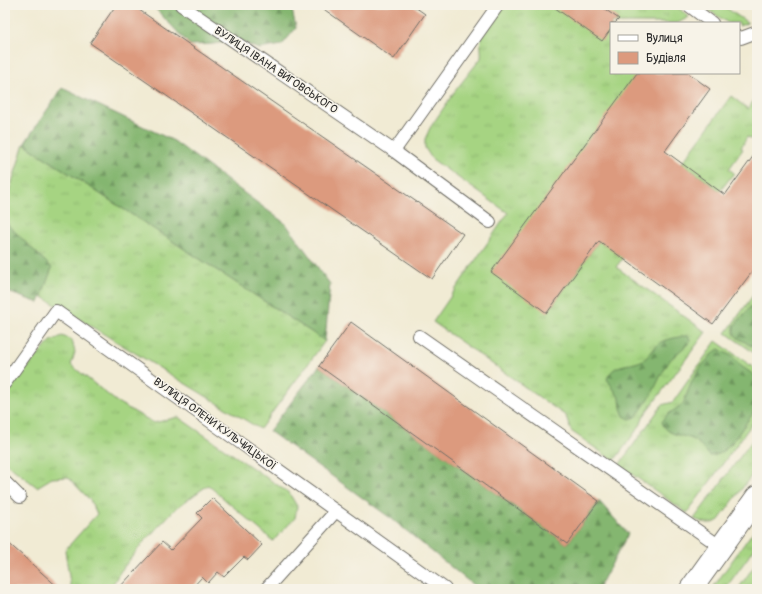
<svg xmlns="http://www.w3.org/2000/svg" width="762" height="594" viewBox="0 0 762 594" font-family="Pangolin,sans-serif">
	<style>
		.grass { fill: url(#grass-tufts); stroke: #688056 }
		.forest { fill: url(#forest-firs); stroke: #58704e }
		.building { fill: #dc9a7e }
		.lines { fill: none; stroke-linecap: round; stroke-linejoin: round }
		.service-casing { stroke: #706e66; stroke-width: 14 }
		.tertiary-casing { stroke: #706e66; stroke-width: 24 }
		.service { stroke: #fff; stroke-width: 12 }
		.tertiary { stroke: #fff; stroke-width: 22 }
		.labels { text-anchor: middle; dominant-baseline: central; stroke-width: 3; stroke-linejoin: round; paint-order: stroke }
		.street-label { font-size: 11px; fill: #2b2b2b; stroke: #f7f3e8 }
	</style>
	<defs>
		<pattern id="grass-tufts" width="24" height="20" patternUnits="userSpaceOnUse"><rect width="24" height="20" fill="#a6d482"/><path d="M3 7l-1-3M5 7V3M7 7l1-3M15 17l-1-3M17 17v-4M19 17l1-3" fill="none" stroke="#8fb670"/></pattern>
		<pattern id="forest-firs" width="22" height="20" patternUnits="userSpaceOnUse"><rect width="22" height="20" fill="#84b670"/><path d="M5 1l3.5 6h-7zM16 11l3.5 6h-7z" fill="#6c945c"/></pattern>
	</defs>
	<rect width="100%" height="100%" fill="#f7f3e8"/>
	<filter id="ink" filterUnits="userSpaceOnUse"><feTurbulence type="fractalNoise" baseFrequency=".025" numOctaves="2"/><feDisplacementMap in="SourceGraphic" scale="8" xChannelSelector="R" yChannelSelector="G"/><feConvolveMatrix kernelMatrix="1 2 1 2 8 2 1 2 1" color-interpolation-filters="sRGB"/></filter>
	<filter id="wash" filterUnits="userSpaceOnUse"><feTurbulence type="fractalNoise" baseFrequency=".012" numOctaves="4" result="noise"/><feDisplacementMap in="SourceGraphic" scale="16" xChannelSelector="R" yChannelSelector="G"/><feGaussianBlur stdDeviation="0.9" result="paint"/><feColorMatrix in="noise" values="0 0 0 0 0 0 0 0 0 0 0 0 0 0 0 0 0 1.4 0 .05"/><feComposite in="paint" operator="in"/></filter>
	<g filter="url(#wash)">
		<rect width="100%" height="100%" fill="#f1ebd4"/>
		<g class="grass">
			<path d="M 504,5 L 675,5 L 689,17 L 678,23 L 611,23 L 611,73 L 637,73 L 547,313 L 599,241 L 623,258 L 616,267 L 706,332 L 643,417 L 641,424 L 614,461 L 571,431 L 566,416 L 433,322 L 508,213 L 432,159 L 425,148 L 425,139 L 430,128 L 455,91 L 481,58 C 482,50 479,41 482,33 Z"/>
			<path d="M 705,5 L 722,5 L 748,23 L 739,26 L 739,23 L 728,23 L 704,7 Z"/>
			<path d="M 731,96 L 748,109 L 757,96 L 757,140 L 747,137 L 741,148 L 743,149 L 729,169 L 734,173 L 720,191 L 682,163 Z"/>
			<path d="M 24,144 L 325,341 L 260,429 L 5,274 L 5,205 Z"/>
			<path d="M 754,294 L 757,296 L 757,355 L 726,333 Z"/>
			<path d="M 62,336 L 72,340 L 75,352 L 71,365 L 117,402 L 154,423 L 178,417 L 289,493 L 297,506 L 295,518 L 273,541 L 208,485 L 175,509 L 142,544 L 120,572 L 110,589 L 71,589 L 65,550 L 97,514 L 90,500 L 68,477 L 52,478 L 37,487 L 5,463 L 5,391 L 51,341 Z"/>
			<path d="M 716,341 L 757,370 L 757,417 L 687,513 L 619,465 L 662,405 L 673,402 Z"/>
			<path d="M 757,434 L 757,468 L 719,520 C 711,526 702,522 694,519 Z"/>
			<path d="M 757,526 L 757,545 L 725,589 L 712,589 Z"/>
			<path d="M 757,562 L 757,589 L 738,589 Z"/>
		</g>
		<g class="forest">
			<path d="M 152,5 L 291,5 L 296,28 L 282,45 L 259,49 L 236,40 L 213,44 L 190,45 Z"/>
			<path d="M 62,88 L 174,141 L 286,224 L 330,284 L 325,341 L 24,144 Z"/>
			<path d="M 5,222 L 52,268 L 39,303 L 5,291 Z"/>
			<path d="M 756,303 L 757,303 L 757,349 L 738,338 L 734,333 L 734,326 L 751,306 Z"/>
			<path d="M 682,336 L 688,336 L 691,341 L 670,360 L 661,375 L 652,394 L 636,417 L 630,419 L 624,416 L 621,408 L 620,399 L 607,379 C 614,362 627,367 641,361 C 650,357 654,346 661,342 C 665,339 677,338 682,336 Z"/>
			<path d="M 719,349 L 733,357 L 741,366 L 757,377 L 757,408 L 731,444 L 719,454 L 710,456 C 705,451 700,443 694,440 C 683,434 667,437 662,422 L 667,415 L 683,404 L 692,381 L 701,367 L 713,353 Z"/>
			<path d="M 319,366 L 567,544 L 599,501 L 628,534 L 598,589 L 478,589 L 392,519 L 269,431 Z"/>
		</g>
		<g id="blocks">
			<g class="building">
				<path d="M 116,5 L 132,5 L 463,234 L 432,279 L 90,43 Z"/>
				<path d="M 318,5 L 412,5 L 425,14 L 394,59 Z"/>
				<path d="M 551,5 L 599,5 L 619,19 L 615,23 L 611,23 L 611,29 L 602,41 Z"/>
				<path d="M 637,73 L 688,73 L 710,89 L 665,151 L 725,195 L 757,151 L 757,265 L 713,324 L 599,241 L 547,313 L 491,272 Z"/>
				<path d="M 351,322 L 599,501 L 567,544 L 319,366 Z"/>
				<path d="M 212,498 L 262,545 L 248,560 L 244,557 L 224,577 L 218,572 L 208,583 L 202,577 L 191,589 L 118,589 L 162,542 L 171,550 L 202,518 L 197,513 Z"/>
				<path d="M 5,540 L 60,589 L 5,589 Z"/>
			</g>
		</g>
	</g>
	<g filter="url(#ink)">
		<use href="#blocks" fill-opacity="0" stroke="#706e66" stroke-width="1"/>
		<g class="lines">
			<g class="service-casing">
				<g id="service">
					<path d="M 181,5 L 394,151 L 498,5"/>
					<path d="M 688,5 L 712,23"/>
					<path d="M 739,37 L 741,38 L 757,32"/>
					<path d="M 394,151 L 490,222"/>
					<path d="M 419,336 L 721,547"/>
					<path d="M 5,383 L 56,311 L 445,589"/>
					<path d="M 5,482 L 20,497"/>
					<path d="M 266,589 L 336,511"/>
				</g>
			</g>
			<g class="tertiary-casing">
				<path id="tertiary" d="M 691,589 L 757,497"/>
			</g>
			<use href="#service" class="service"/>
			<use href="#tertiary" class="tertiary"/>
		</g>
	</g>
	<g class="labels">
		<g class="street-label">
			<text transform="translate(276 70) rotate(34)">ВУЛИЦЯ ІВАНА ВИГОВСЬКОГО</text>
			<text transform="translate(215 424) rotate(36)">ВУЛИЦЯ ОЛЕНИ КУЛЬЧИЦЬКОЇ</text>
		</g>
	</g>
	<rect width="762" height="594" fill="none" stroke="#f7f3e8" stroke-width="20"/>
	<rect x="610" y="22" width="130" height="52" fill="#f7f3e8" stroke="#a5a39c"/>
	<rect x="618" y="35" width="20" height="6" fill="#ffffff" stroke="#a5a39c"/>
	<text x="646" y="42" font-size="12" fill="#2b2b2b">Вулиця</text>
	<rect x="618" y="52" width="20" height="12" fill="#dc9a7e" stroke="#a5a39c"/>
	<text x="646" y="62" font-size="12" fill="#2b2b2b">Будівля</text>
</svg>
